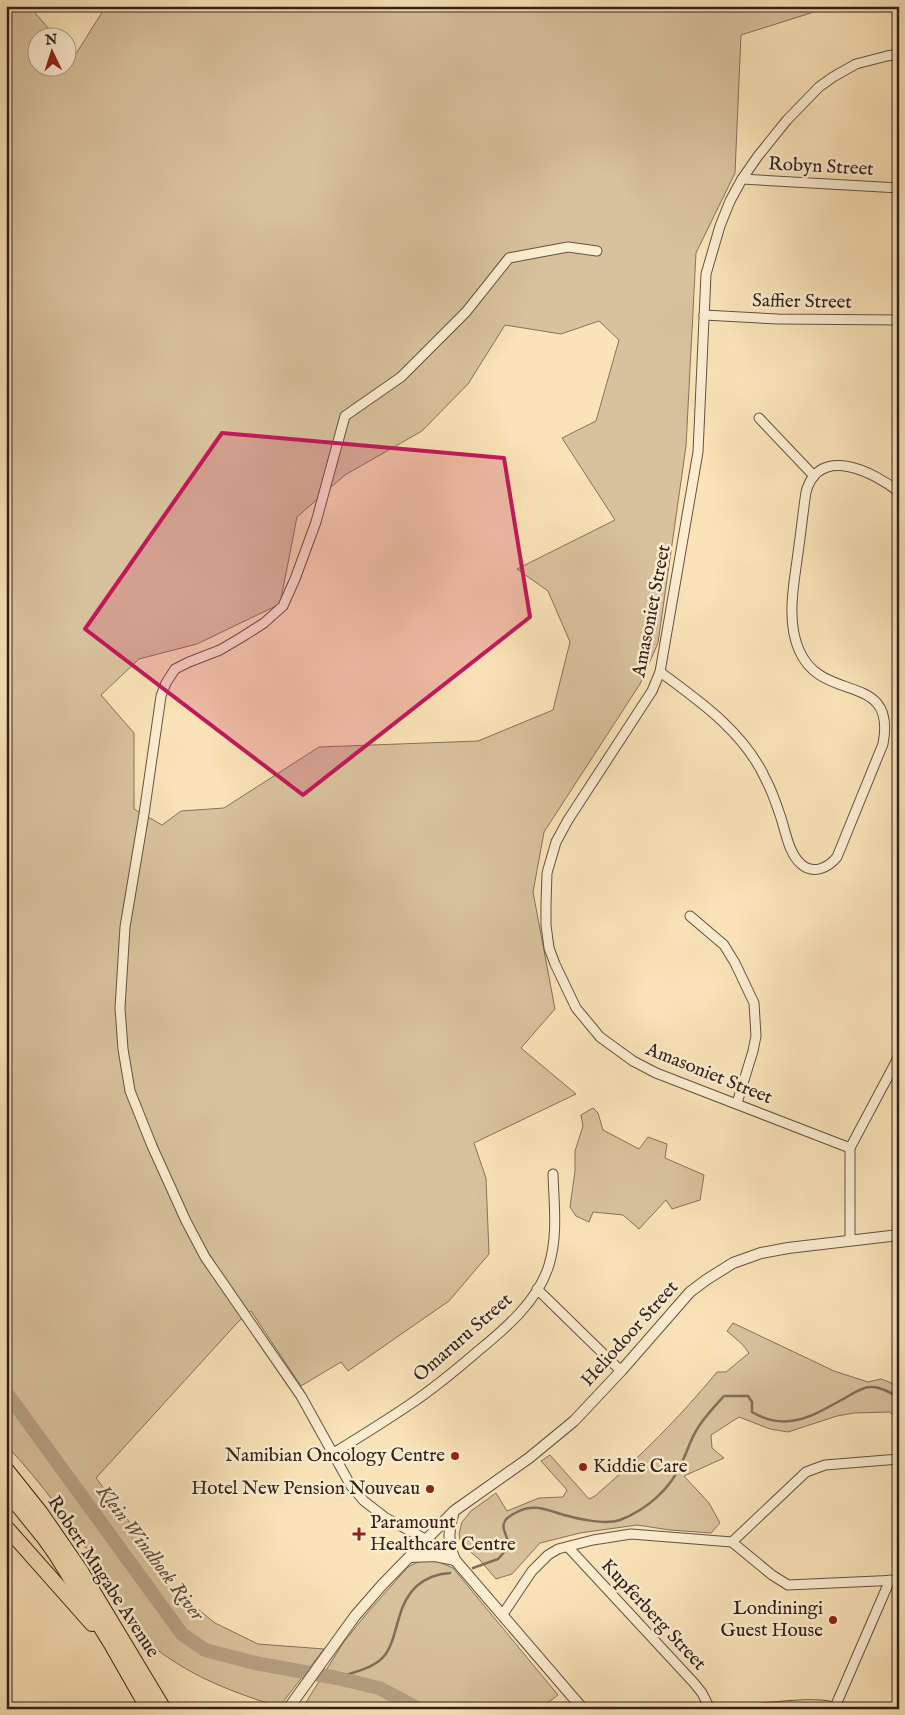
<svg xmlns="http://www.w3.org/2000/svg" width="905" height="1715" viewBox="0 0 905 1715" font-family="'IM FELL English',serif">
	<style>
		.green { fill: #d8c29d; stroke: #84725c; fill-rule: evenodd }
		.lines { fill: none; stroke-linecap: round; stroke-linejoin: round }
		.stream { stroke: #816e59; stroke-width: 2.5 }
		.river { stroke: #b6a183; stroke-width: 14 }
		.minor-casing { stroke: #635242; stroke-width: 11 }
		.tertiary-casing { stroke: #635242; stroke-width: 12 }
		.primary-casing { stroke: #31211b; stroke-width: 16 }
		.minor { stroke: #fcedd1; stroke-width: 9 }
		.tertiary { stroke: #fcedd1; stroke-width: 10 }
		.primary { stroke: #fae3b8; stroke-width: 14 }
		.marked { fill: #c2185b; fill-opacity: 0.2; stroke: #c2185b; stroke-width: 4; stroke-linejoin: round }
		.poi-dot { fill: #8f2418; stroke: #fcedd1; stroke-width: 2 }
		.labels { text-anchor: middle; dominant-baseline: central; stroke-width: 5; stroke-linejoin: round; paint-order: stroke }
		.street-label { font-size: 19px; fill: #31211b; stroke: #fcedd1 }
		.poi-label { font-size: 19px; fill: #31211b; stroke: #fcedd1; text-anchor: end }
		.water-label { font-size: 20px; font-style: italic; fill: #604e3f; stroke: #fcedd1 }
	</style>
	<rect width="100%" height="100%" fill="#fae3b8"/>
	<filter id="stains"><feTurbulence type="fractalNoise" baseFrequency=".004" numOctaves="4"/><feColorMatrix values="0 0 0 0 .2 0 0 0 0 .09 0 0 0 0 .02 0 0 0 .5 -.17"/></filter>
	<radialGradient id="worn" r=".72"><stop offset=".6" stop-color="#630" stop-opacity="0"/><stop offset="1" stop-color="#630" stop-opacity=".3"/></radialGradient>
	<g class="green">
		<path d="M 6,6 L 29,6 L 56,37 L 38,38 L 38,68 L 68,68 L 68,50 L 74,57 L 106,6 L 833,6 L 741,35 L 735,173 L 696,253 L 686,446 L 658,643 L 640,684 L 544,832 L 533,892 L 555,1009 L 521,1048 L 576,1094 L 474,1143 L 486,1178 L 489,1254 L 449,1301 L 348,1371 L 341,1362 L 301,1386 L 251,1311 L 238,1322 L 96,1478 L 172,1578 L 168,1585 L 215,1623 L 258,1644 L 324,1649 L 279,1707 C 233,1692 196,1679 156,1649 C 149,1643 139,1637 132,1630 C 117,1613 111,1589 100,1570 C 73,1526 42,1483 6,1445 ZM 599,321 L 619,340 L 596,421 L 562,438 L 615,520 L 517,569 L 548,591 L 570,642 L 553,710 L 478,741 L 319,747 L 224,808 L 181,811 L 162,825 L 134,809 L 134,733 L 101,695 L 139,659 L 197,644 L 280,604 L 297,517 L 345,475 L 422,431 L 468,384 L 505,325 L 561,334 Z"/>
		<path d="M 593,1108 L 598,1113 L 603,1130 L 639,1149 L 648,1137 L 667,1144 L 665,1158 L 704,1175 L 700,1200 L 672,1209 L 666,1200 L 639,1229 L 623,1215 L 593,1212 L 589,1222 L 576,1216 L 570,1207 L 575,1171 L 575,1151 L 583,1126 L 581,1115 Z"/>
		<path d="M 733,1323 L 834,1371 L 868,1382 L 881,1379 L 899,1386 L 899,1422 L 890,1412 L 854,1413 L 837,1416 L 788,1432 L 770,1429 L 739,1417 L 711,1435 L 712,1448 L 724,1458 L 684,1476 L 709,1503 L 720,1523 L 711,1533 L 670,1530 L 637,1525 L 580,1533 L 540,1543 L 512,1574 L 496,1579 L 479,1559 L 461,1544 L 459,1534 L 462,1522 L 471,1511 L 496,1493 L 507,1511 L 539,1498 L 563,1497 L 567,1490 L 541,1461 L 550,1455 L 589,1499 L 595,1496 C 639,1458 680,1417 717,1372 L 726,1372 L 749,1353 L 742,1344 L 727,1331 Z"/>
		<path d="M 422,1560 L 437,1561 L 453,1568 L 558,1695 L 540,1709 L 322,1709 L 305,1704 L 343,1643 L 368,1612 L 408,1567 Z"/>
	</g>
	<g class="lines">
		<g class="stream">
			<path d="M 473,1568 L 498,1559 L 506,1550 C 507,1547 508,1542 507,1539 C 506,1533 501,1528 505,1521 C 507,1517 513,1514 517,1512 C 534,1503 547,1510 564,1515 C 578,1519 605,1525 620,1520 C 646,1510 671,1489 682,1462 C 687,1452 690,1441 696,1431 C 703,1418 714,1407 724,1396 L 748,1396 L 752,1402 L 752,1412 C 787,1433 814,1415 845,1398 C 852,1394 862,1387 870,1387 C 879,1386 892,1393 899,1398"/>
			<path d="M 337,1678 C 353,1672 374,1669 385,1655 C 393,1645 395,1630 399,1618 C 406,1591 422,1575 450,1573"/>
		</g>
		<path class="river" d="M 6,1392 L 182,1634 L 205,1650 L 255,1663 L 337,1678 L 379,1688 L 419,1709"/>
		<g class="minor-casing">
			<g id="minor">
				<path d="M 742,179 L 899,188"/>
				<path d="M 704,315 L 778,319 L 899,320"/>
				<path d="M 759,418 L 814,476"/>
				<path d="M 660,672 C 701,702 745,733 766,780 C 772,791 776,803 780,815 C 786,832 788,852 801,864 C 813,875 828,868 837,857 L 883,744 C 897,670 822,705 799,650 C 786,620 794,584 798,553 C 801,532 803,512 806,492 C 819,444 874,472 899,492"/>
				<path d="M 690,916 L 724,945 L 735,963 L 754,1003 L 756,1036 L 753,1051 L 737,1103"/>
				<path d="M 850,1148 L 656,1073 L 633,1061 L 600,1037 L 576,1008 L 555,964 L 549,948 L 546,925 L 546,904 L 547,873 L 556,842 L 568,820 L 652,691 L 660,672 L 698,452 L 706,274 L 720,226 L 730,201 L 742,179 L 758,156 L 787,120 L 819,87 L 833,77 L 856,64 L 887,56 L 899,54"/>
				<path d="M 850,1240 L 850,1148 L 899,1056"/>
				<path d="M 537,1289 L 621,1371"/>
				<path d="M 332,1454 C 358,1438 384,1422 409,1405 C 433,1389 456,1370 478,1351 C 506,1328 538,1301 549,1265 C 558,1235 554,1205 553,1174"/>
				<path d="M 427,1540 L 386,1518 L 364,1501 L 351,1486 L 301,1396 L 205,1257 L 186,1221 L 152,1146 L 130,1091 L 123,1049 L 120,1008 L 125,927 L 144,814 L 161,696 L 166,683 L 175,669 L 189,662 L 220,650 L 242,637 L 264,623 L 283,606 L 295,579 L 316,522 L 345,416 L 401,377 L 466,312 L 509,258 L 568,247 L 597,251"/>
				<path d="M 732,1542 L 806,1472 L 825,1465 L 899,1459"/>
				<path d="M 568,1547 L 694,1683 L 702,1693 L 710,1709"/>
				<path d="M 503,1614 L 532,1571 L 548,1555 L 558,1549 L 593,1540 L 631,1534 L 732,1542 L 772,1575 L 788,1585 L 899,1580"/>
				<path d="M 835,1707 L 890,1580"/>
				<path d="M 751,1709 C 769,1708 824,1700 838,1709"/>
			</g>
		</g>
		<g class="tertiary-casing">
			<g id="tertiary">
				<path d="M 427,1540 L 455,1560 L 583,1709"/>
				<path d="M 410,1557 L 435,1556 L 455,1560 C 448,1543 448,1532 453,1515"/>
				<path d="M 288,1709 L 355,1616 L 382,1585 L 454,1511 L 529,1458 L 574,1421 L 621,1371 L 690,1292 L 706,1280 L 733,1263 L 761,1253 L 788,1248 L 899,1235"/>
			</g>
		</g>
		<g class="primary-casing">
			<g id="primary">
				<path d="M 6,1469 L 41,1513 L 81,1571 L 164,1709"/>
				<path d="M 6,1491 L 44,1538 L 56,1555 L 111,1644 L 148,1709"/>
				<path d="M 6,1527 L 92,1624"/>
			</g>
		</g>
		<use href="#minor" class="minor"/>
		<use href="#tertiary" class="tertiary"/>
		<use href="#primary" class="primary"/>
	</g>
	<path class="marked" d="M 222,433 L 504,458 L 530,617 L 303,795 L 85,629 Z"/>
	<g class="poi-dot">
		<circle cx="455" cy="1456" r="5"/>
		<circle cx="583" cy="1467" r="5"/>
		<circle cx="430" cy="1489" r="5"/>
		<path d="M356.5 1526.5h5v5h5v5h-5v5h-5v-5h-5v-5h5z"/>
		<circle cx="833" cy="1620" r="5"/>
	</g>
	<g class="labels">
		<g class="street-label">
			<text transform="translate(821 167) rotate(3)">Robyn Street</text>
			<text transform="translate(802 302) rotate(1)">Saffier Street</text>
			<text transform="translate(652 611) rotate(-79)">Amasoniet Street</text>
			<text transform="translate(709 1074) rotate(22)">Amasoniet Street</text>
			<text transform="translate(630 1334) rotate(-48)">Heliodoor Street</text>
			<text transform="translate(463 1338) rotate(-41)">Omaruru Street</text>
			<text transform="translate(103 1577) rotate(57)">Robert Mugabe Avenue</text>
			<text transform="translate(653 1615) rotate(47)">Kupferberg Street</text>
		</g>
		<g class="poi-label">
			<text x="445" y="1456">Namibian Oncology Centre</text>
			<text x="593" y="1467" text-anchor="start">Kiddie Care</text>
			<text x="420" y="1489">Hotel New Pension Nouveau</text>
			<text x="370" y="1523" text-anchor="start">Paramount<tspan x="370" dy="22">Healthcare Centre</tspan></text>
			<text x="823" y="1609">Londiningi<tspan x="823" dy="22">Guest House</tspan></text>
		</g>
		<g class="water-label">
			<text transform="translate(150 1553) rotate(53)">Klein Windhoek River</text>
		</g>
	</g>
	<rect width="905" height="1715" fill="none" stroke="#fae3b8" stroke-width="25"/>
	<rect x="8" y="8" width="890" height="1700" fill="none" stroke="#31211b" stroke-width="2.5"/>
	<rect x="12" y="12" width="880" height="1690" fill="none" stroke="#31211b"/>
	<g transform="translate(52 52) rotate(356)"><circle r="24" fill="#fcedd1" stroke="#ab9b88"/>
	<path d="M0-4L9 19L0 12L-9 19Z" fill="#8f2418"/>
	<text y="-8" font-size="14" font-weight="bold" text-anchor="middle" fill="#31211b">N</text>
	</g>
	<rect width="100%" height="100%" filter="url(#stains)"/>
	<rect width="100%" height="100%" fill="url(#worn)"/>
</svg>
